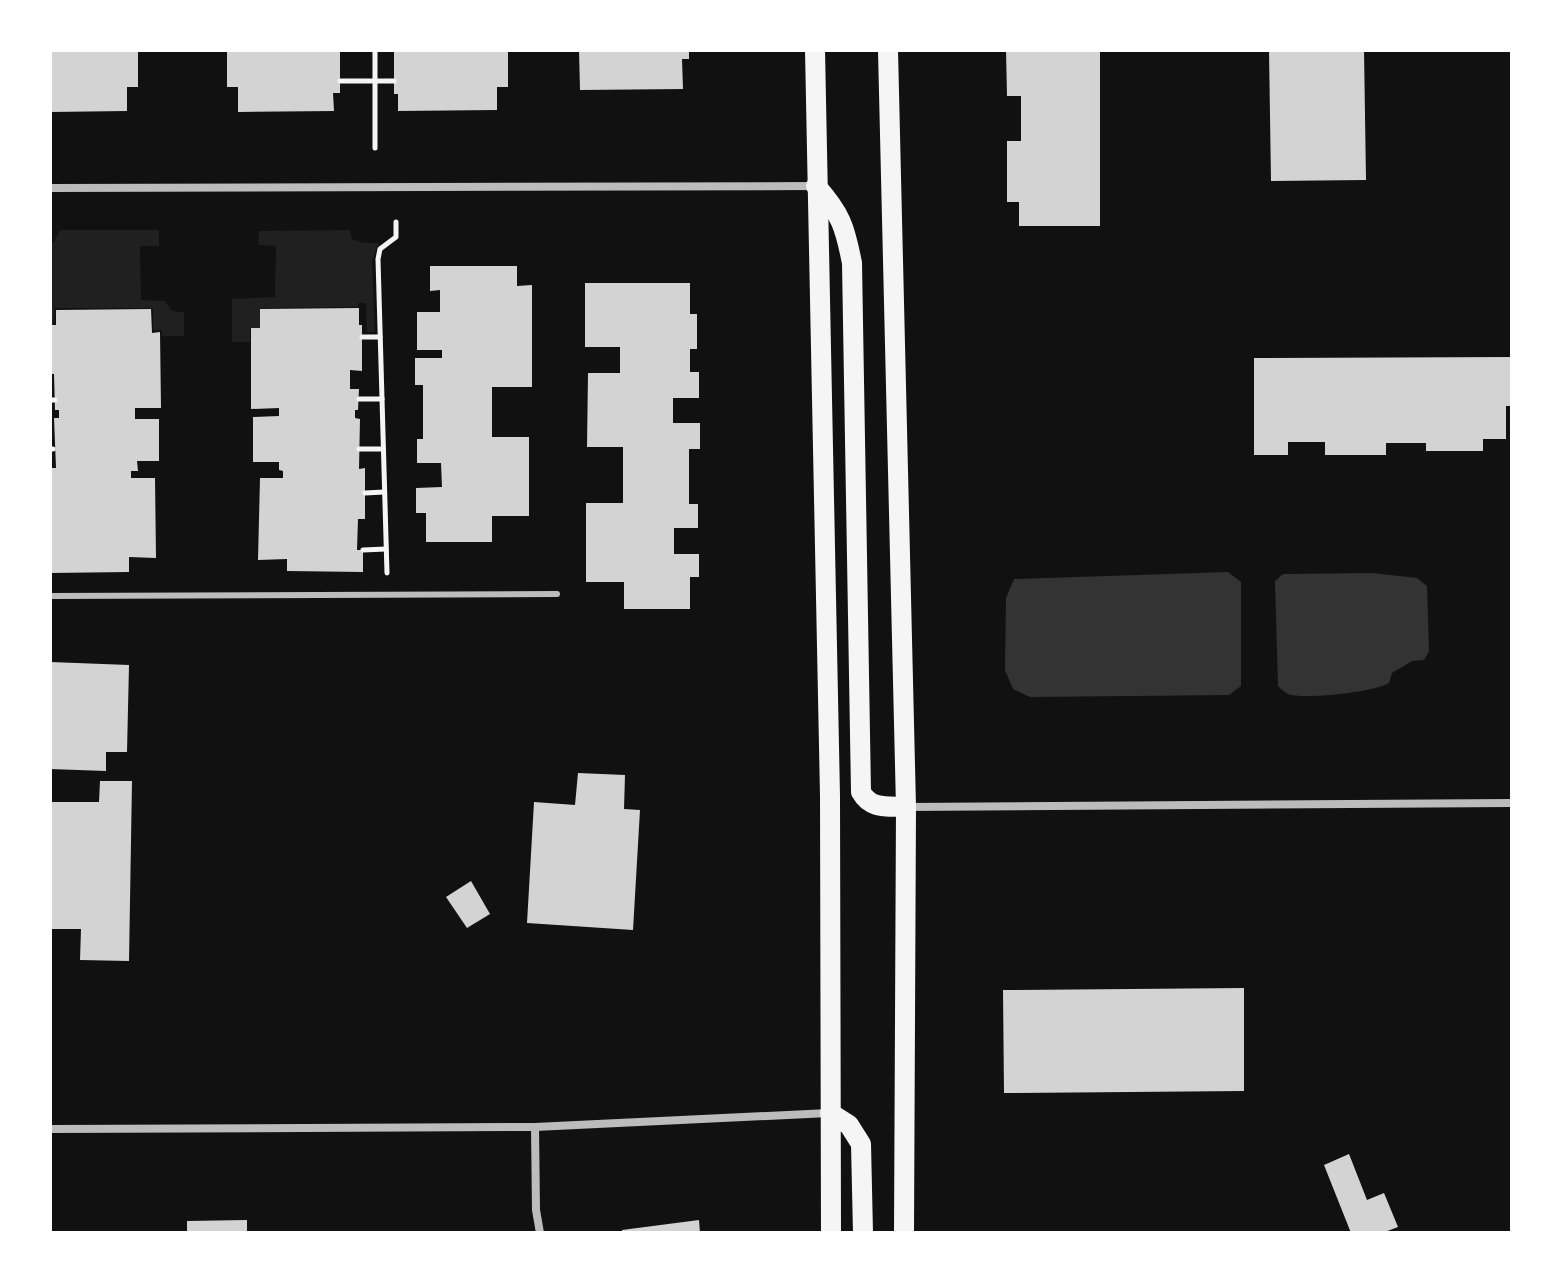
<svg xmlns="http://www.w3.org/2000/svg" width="1562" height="1283" viewBox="0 0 1562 1283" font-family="'Archivo Narrow',sans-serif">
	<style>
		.green { fill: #202020 }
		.water { fill: #333 }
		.building { fill: #d3d3d3 }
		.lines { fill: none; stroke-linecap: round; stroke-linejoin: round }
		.path { stroke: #f5f5f5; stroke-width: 5 }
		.service { stroke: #bcbcbc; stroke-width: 6 }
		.minor { stroke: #bcbcbc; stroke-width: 8 }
		.primary { stroke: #f5f5f5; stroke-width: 20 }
	</style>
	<rect width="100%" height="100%" fill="#111"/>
	<g class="green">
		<path d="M 60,230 L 159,230 L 159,246 L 140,246 L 141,300 L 165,301 L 172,311 L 184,312 L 184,336 L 162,336 L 162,330 L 153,330 L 153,308 L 55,308 L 53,325 L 50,325 L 50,242 L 54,242 Z"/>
		<path d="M 350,230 L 352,239 L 363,243 L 379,243 L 372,260 L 375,332 L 367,332 L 366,303 L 358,303 L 358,307 L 260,308 L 260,328 L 250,328 L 250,342 L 232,342 L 232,299 L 275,297 L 276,246 L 258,245 L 259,231 Z"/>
	</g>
	<g class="water">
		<path d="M 1228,572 L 1241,582 L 1241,686 L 1229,695 L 1030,697 L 1013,689 L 1005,670 L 1006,598 L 1014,579 Z"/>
		<path d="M 1373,573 L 1417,578 L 1427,586 L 1429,651 L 1424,660 L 1412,661 L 1392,673 L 1389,683 C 1375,692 1302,700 1288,694 C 1284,692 1281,689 1278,686 L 1275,581 L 1283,574 Z"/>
	</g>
	<g class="building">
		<path d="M 50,50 L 138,50 L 138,87 L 127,87 L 127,111 L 50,112 Z"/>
		<path d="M 227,50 L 340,50 L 340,93 L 333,93 L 334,111 L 238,112 L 238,87 L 227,87 Z"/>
		<path d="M 394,50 L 508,50 L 508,87 L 497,87 L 497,110 L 398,111 L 398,94 L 394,94 Z"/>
		<path d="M 579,50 L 689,50 L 689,59 L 682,59 L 683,89 L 580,90 Z"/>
		<path d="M 1006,50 L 1100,50 L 1100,226 L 1019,226 L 1019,202 L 1007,202 L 1007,141 L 1021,141 L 1021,96 L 1007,96 Z"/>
		<path d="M 1269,50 L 1364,50 L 1366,180 L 1271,181 Z"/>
		<path d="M 430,266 L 517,266 L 517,286 L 532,285 L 532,387 L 492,387 L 492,437 L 529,437 L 529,516 L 492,516 L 492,542 L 426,542 L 426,513 L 416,513 L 416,488 L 442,487 L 441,463 L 417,463 L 417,439 L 423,439 L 423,385 L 415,385 L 415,358 L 442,358 L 442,350 L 417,350 L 417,312 L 440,312 L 440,290 L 430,291 Z"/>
		<path d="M 585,283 L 690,283 L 690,314 L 697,314 L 697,349 L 690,349 L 690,372 L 699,372 L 699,398 L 673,398 L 673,423 L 700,423 L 700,449 L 689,449 L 689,504 L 698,504 L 698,528 L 674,528 L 674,554 L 699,554 L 699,577 L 690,577 L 690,609 L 624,609 L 624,582 L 586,582 L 586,503 L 623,503 L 623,447 L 587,447 L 588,373 L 620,373 L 620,347 L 585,347 Z"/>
		<path d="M 359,308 L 359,325 L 362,325 L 362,371 L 350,370 L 350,389 L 359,389 L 358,410 L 355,410 L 355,418 L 360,419 L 359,469 L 365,468 L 365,519 L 358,519 L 357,550 L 363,550 L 363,572 L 287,571 L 287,559 L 258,560 L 260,478 L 283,478 L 283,471 L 279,470 L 279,462 L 253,462 L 253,417 L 279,416 L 279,408 L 251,409 L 251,328 L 260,328 L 260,309 Z"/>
		<path d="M 151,309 L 152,333 L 160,332 L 161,408 L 135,408 L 135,419 L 159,419 L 159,461 L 137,461 L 138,471 L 131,471 L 131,478 L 155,478 L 156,558 L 129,557 L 129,572 L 50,573 L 50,468 L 56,468 L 54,418 L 59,418 L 59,410 L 55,410 L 54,374 L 50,374 L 50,325 L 56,325 L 56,310 Z"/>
		<path d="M 1512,357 L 1512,406 L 1506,406 L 1506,439 L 1483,439 L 1483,451 L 1426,451 L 1426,443 L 1386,443 L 1386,455 L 1325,455 L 1325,442 L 1288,442 L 1288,455 L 1254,455 L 1254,358 Z"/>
		<path d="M 50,662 L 129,665 L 127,752 L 106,752 L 106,771 L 50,769 Z"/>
		<path d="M 578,773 L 625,775 L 624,809 L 640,810 L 633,930 L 527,923 L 534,802 L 575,805 Z"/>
		<path d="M 100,781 L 132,781 L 129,961 L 80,960 L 81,929 L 50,929 L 50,802 L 99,802 Z"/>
		<path d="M 471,881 L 490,914 L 467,928 L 446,897 Z"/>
		<path d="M 1244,988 L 1244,1091 L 1004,1093 L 1003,990 Z"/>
		<path d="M 1349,1154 L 1367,1200 L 1384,1193 L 1398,1227 L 1382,1233 L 1351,1233 L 1324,1165 Z"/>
		<path d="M 247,1220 L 247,1233 L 187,1233 L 187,1221 Z"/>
		<path d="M 699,1220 L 700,1233 L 622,1233 L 622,1230 Z"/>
	</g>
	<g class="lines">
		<g class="path">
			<path d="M 375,50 L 375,148"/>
			<path d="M 340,81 L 394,81"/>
			<path d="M 362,337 L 380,337"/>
			<path d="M 359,399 L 382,399"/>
			<path d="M 50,400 L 55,400"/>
			<path d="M 50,449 L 53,449"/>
			<path d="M 359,449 L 383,449"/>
			<path d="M 365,493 L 384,492"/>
			<path d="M 363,550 L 386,549"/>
			<path d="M 387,573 L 378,259 L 380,249 L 396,237 L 396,222"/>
		</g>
		<path class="service" d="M 50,596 L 557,594"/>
		<g class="minor">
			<path d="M 50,188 L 816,186"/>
			<path d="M 907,807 L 1512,803"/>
			<path d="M 535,1127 L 536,1210 L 540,1233"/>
			<path d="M 50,1129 L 535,1127 L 829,1113"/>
		</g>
		<g class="primary">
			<path d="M 815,50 L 830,796 L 831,1233"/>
			<path d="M 888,50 L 906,807 L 904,1233"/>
			<path d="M 816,186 C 841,214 845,227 852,263 L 861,792 C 871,810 888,806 906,807"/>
			<path d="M 830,1113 L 849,1125 L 861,1144 L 863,1233"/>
		</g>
	</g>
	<rect width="1562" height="1283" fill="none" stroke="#ffffff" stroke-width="104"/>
</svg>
